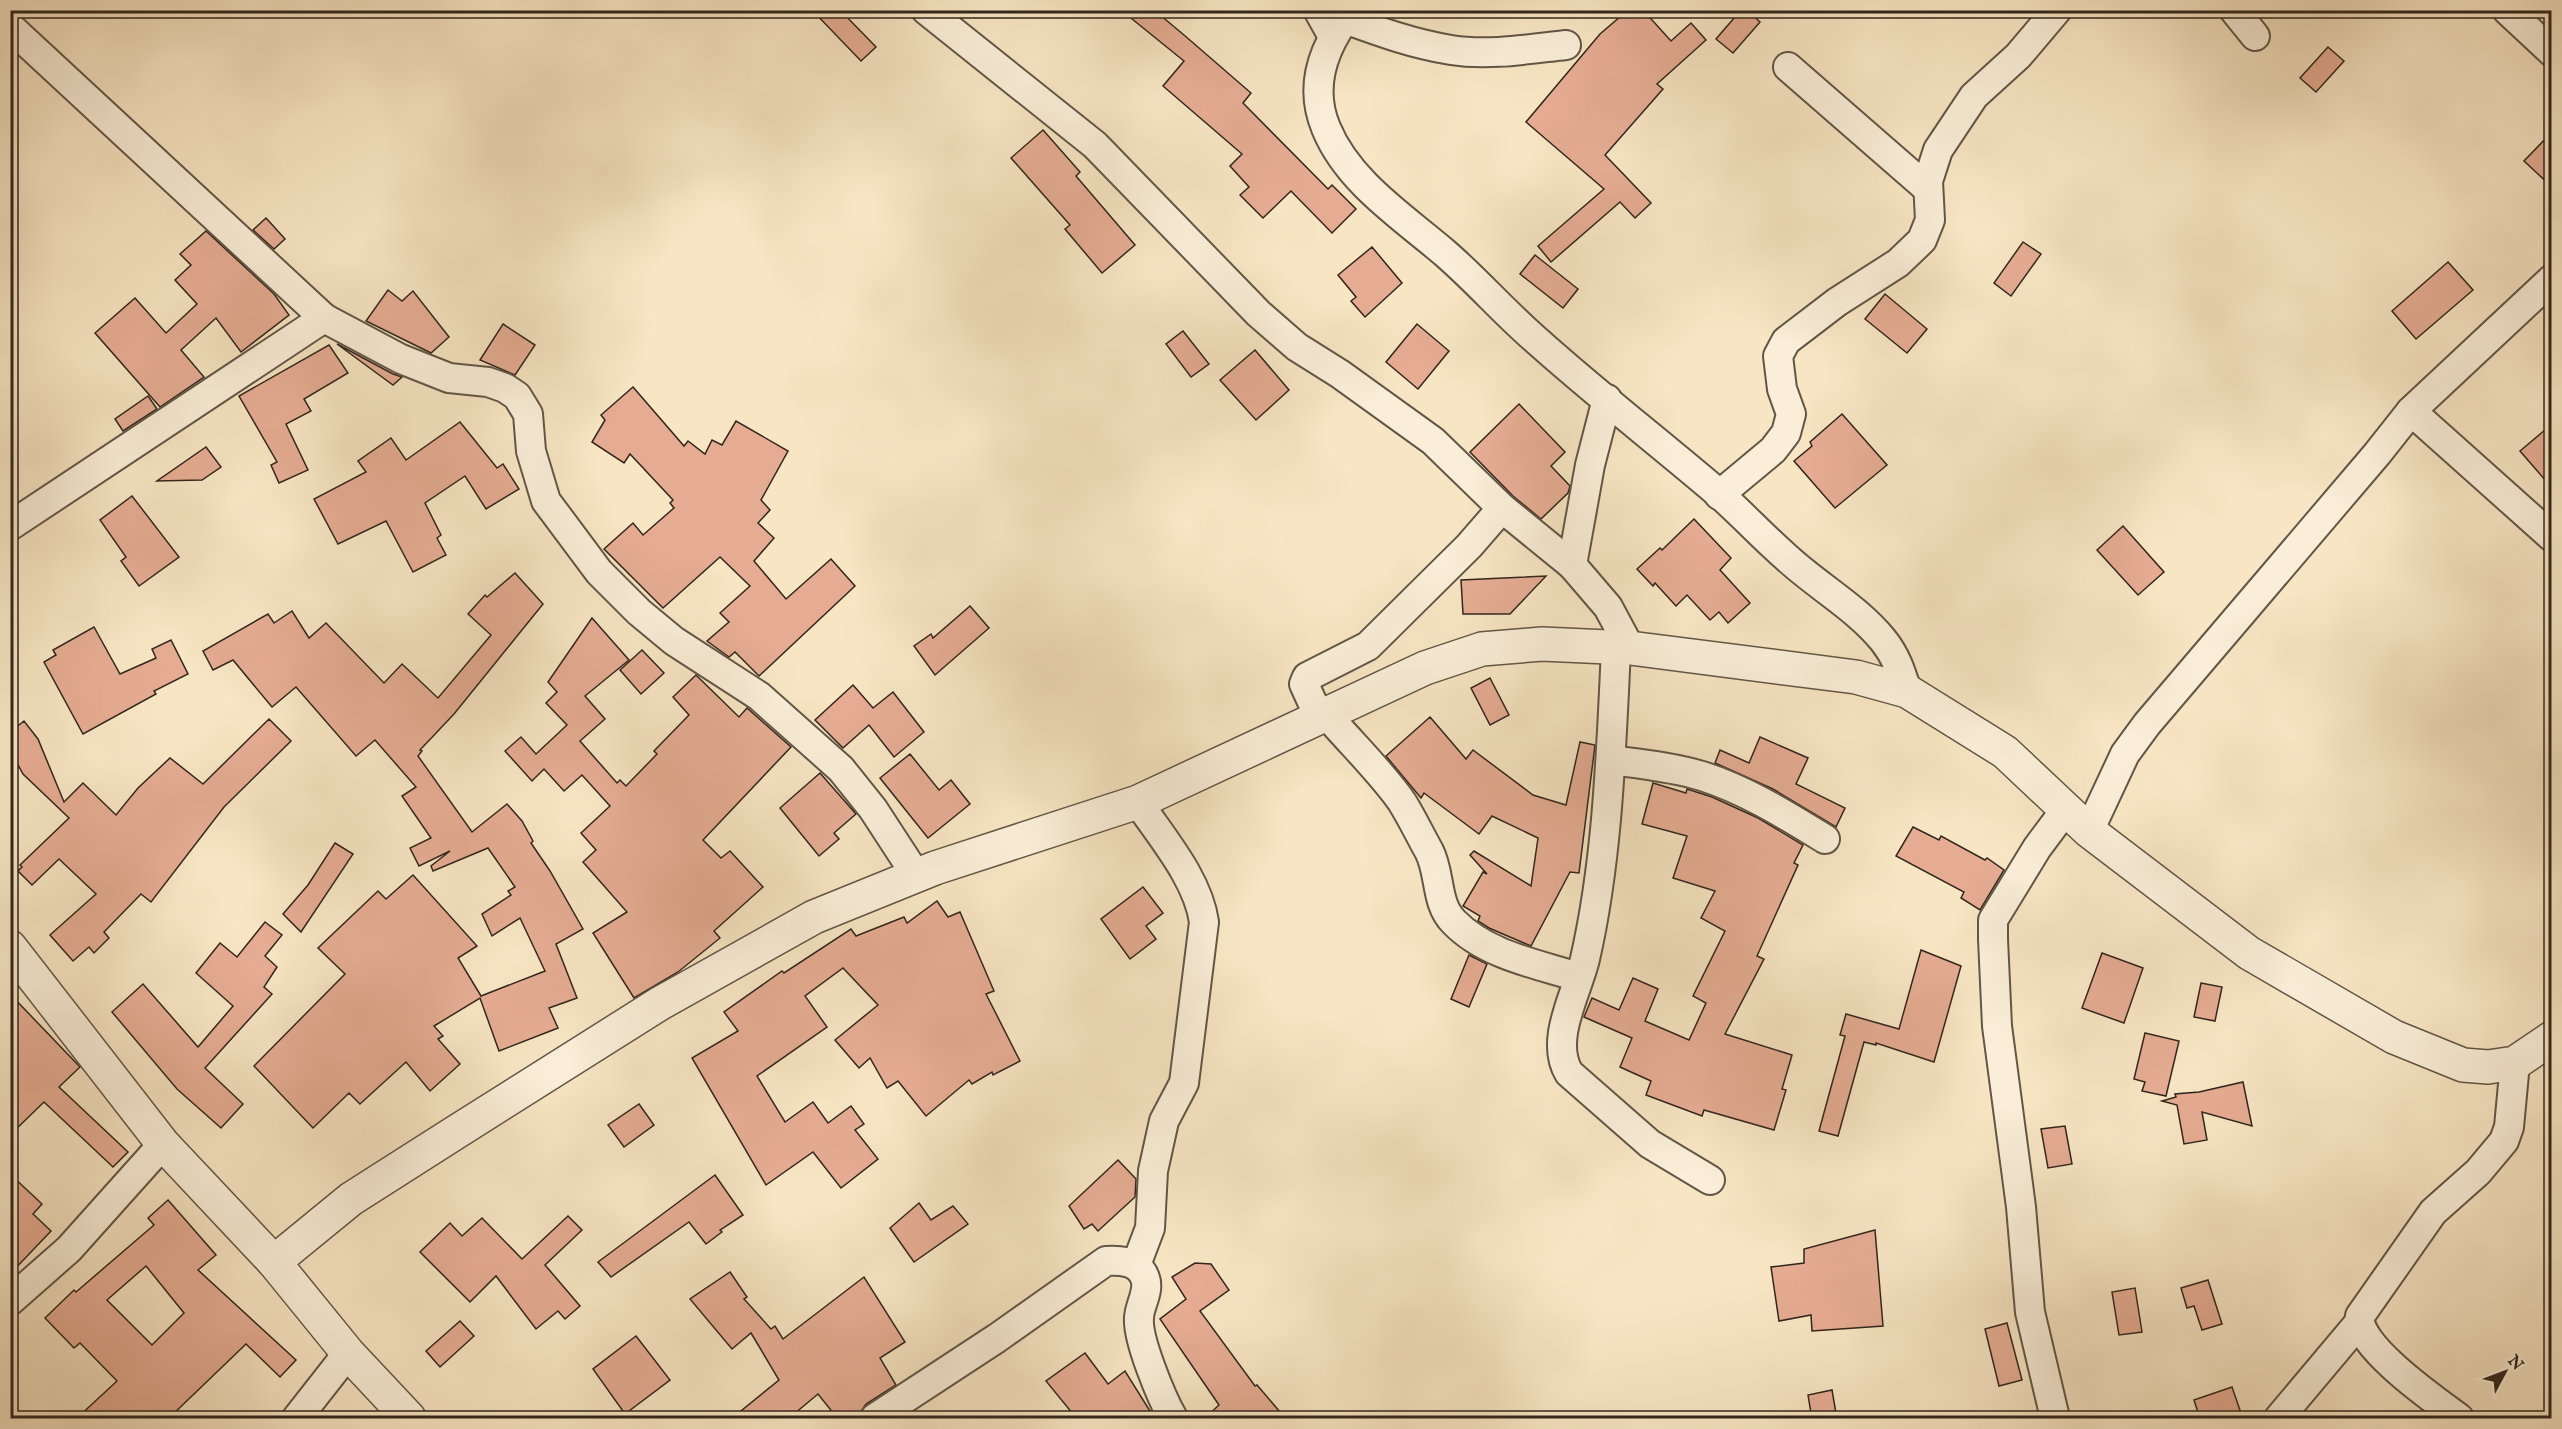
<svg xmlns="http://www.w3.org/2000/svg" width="2562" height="1429" viewBox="0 0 2562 1429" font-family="'IM FELL English',serif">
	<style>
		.building { fill: #e5ac93; stroke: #32261c; stroke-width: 1.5; fill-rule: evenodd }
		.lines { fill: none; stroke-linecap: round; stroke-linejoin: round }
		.minor-casing { stroke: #635646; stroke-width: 32 }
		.tertiary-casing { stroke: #635646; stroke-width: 36 }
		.minor { stroke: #faeed8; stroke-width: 28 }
		.tertiary { stroke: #faeed8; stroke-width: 33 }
	</style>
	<rect width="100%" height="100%" fill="#f7e5c3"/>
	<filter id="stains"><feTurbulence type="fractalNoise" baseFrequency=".00333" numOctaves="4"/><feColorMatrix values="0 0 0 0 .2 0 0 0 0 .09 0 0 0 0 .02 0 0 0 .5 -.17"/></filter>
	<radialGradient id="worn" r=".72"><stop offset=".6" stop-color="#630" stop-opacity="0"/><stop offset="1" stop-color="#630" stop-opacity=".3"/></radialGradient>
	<g class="building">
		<path d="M 812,10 L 840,10 L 876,47 L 861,61 Z"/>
		<path d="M 1121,10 L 1154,10 L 1184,35 L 1251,93 L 1243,103 L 1328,189 L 1332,185 L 1356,209 L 1332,233 L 1291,191 L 1263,218 L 1240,195 L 1249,187 L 1230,166 L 1242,154 L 1163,86 L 1184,61 Z"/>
		<path d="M 1628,10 L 1643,10 L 1671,41 L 1691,23 L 1706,40 L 1657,84 L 1663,89 L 1605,155 L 1651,203 L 1635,218 L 1620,202 L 1551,262 L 1538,246 L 1604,189 L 1526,122 L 1600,34 Z"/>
		<path d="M 1741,10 L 1747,10 L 1760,22 L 1733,53 L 1716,39 Z"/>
		<path d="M 2328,47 L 2344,61 L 2316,92 L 2300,78 Z"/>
		<path d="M 1043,130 L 1080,172 L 1076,176 L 1135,245 L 1102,273 L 1065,229 L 1070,225 L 1011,158 Z"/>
		<path d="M 2552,132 L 2552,187 L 2524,161 Z"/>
		<path d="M 266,218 L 285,239 L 274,249 L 253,230 Z"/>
		<path d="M 206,231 L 274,294 L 289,315 L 241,352 L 216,318 L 181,350 L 204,377 L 160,407 L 95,333 L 135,298 L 166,333 L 197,304 L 175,280 L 191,265 L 180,254 Z"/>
		<path d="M 2023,242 L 2041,254 L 2011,296 L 1994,283 Z"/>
		<path d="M 1372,247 L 1402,283 L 1365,317 L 1351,301 L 1356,297 L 1338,275 Z"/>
		<path d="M 1535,255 L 1578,289 L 1563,308 L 1520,274 Z"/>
		<path d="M 2448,262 L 2473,290 L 2416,339 L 2392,311 Z"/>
		<path d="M 388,290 L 402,301 L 413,291 L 449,337 L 431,353 L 366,321 Z"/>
		<path d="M 1885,294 L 1927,329 L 1907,353 L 1865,319 Z"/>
		<path d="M 503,324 L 535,345 L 515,375 L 480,360 Z"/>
		<path d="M 1417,324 L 1449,351 L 1418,389 L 1386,362 Z"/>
		<path d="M 1183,331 L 1209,364 L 1191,377 L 1166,344 Z"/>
		<path d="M 337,344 L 393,374 L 402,377 L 393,385 Z"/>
		<path d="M 329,345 L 348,373 L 304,399 L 311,411 L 286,424 L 308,470 L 279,483 L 271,465 L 277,462 L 239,396 Z"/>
		<path d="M 1255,350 L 1289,390 L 1256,420 L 1220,380 Z"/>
		<path d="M 633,387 L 684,446 L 688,441 L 705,454 L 712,440 L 722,445 L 736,421 L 788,451 L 761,500 L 770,510 L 758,523 L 774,538 L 754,561 L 786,599 L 831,559 L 855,586 L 759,676 L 735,652 L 729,657 L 707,641 L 729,622 L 720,613 L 750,586 L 720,557 L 663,608 L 604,549 L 633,523 L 643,535 L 674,508 L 670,503 L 673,500 L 630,454 L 624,463 L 592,442 L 605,420 L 601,415 Z"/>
		<path d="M 148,396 L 157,409 L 123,431 L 115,419 Z"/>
		<path d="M 1519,404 L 1565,452 L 1551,466 L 1570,486 L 1568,493 L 1541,519 L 1513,496 L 1470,452 Z"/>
		<path d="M 1842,414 L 1887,465 L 1835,508 L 1794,461 L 1812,446 L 1810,442 Z"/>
		<path d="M 460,422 L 497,468 L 503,464 L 519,489 L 486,509 L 465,476 L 425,503 L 441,535 L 437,538 L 446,555 L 413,572 L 386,521 L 338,544 L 314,499 L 366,472 L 358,461 L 391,438 L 406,460 Z"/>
		<path d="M 2552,424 L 2552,488 L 2520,451 Z"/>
		<path d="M 206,447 L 221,467 L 202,480 L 157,481 Z"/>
		<path d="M 132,496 L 179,557 L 139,586 L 121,561 L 126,557 L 100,520 Z"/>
		<path d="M 1694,519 L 1731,558 L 1720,570 L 1750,603 L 1728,623 L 1719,612 L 1710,620 L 1687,595 L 1676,606 L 1655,583 L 1653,586 L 1637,569 L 1660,548 L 1662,550 Z"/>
		<path d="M 2123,526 L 2164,572 L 2138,595 L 2097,550 Z"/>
		<path d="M 515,573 L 543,604 L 454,714 L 420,750 L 422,751 L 418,756 L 472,832 L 507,804 L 522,821 L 533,841 L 531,843 L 550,871 L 583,929 L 556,944 L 577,998 L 549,1008 L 558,1028 L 499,1051 L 480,998 L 434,1026 L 443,1036 L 438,1039 L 460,1064 L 430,1091 L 406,1062 L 360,1104 L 349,1093 L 313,1128 L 254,1066 L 345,974 L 318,948 L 378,891 L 386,899 L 413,875 L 477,946 L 458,958 L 481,996 L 545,971 L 520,918 L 492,936 L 482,914 L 511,895 L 508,891 L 515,887 L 488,848 L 433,871 L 431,866 L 450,851 L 419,866 L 410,848 L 431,838 L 402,796 L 416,787 L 375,740 L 356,756 L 296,687 L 272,707 L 233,660 L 213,670 L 203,651 L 268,614 L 274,623 L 292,611 L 309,638 L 326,623 L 384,683 L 402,664 L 438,698 L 491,635 L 468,614 L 485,595 L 487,597 Z"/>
		<path d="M 1546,576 L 1510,614 L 1463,614 L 1461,580 Z"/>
		<path d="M 970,606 L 989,628 L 935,675 L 914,646 L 931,634 L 933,638 Z"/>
		<path d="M 592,618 L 629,660 L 585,696 L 605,719 L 580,741 L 617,783 L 620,780 L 626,786 L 657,754 L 654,751 L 689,715 L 673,697 L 696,675 L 739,717 L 747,708 L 791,747 L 703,840 L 721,858 L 730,851 L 763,887 L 714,931 L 720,938 L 678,972 L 634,998 L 593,933 L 627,912 L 583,862 L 596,850 L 581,833 L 610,806 L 582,775 L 564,791 L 544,769 L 532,781 L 505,751 L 521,737 L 536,754 L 567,725 L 546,703 L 557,692 L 548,682 Z"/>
		<path d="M 94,627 L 120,674 L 156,658 L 152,649 L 171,640 L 188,674 L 154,691 L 156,694 L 83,734 L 44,662 L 56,655 L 53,650 Z"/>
		<path d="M 642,650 L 664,673 L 641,694 L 620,670 Z"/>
		<path d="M 1490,678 L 1509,715 L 1490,725 L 1471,688 Z"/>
		<path d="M 853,685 L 873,708 L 893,692 L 924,732 L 894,757 L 869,725 L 843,748 L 815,720 Z"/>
		<path d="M 1430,717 L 1466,759 L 1473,750 L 1533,795 L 1566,805 L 1580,742 L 1595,745 L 1579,873 L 1570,872 L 1531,946 L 1489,928 L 1478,921 L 1480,916 L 1463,906 L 1483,872 L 1487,874 L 1470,855 L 1474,851 L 1531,886 L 1538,838 L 1492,816 L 1479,834 L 1424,793 L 1421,798 L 1386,756 Z"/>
		<path d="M 269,719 L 291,741 L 224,807 L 151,902 L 141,894 L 104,932 L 109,938 L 94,953 L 89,947 L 73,961 L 50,935 L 96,894 L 59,859 L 32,885 L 18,871 L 22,867 L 20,865 L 69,818 L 23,774 L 10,750 L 10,732 L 24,721 L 38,739 L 64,802 L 83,783 L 116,815 L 138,788 L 170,758 L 203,784 Z"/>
		<path d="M 1760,737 L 1808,758 L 1796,784 L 1845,808 L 1836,827 L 1773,789 L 1715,763 L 1720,750 L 1749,763 Z"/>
		<path d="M 910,754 L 939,790 L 951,780 L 970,804 L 928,838 L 880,778 Z"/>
		<path d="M 820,773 L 856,814 L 834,833 L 839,839 L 819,856 L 780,808 Z"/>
		<path d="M 1653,783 L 1686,793 L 1687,789 L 1712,797 L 1758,818 L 1803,845 L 1794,863 L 1798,865 L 1757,956 L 1764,959 L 1725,1034 L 1792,1055 L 1782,1089 L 1786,1090 L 1774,1130 L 1704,1110 L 1702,1116 L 1646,1095 L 1651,1081 L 1620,1067 L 1632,1038 L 1584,1017 L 1592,998 L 1619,1010 L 1633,978 L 1658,989 L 1645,1021 L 1689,1040 L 1706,1003 L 1693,996 L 1725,931 L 1701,918 L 1715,891 L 1673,878 L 1687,836 L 1642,824 Z"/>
		<path d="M 1913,827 L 1939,840 L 1941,836 L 1985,860 L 1987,858 L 2004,870 L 1980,910 L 1961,898 L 1964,892 L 1896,856 Z"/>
		<path d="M 335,843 L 353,854 L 301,932 L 283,914 L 308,885 Z"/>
		<path d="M 1143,887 L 1163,913 L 1146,926 L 1156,939 L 1130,959 L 1101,919 Z"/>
		<path d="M 937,901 L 948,917 L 960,912 L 994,991 L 986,994 L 1020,1061 L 993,1075 L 992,1072 L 972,1084 L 969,1080 L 926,1116 L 898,1081 L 887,1088 L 870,1058 L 859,1068 L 835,1040 L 878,1005 L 843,968 L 805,996 L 827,1027 L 757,1076 L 785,1122 L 813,1102 L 828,1123 L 851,1106 L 864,1124 L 855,1130 L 878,1159 L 841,1188 L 813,1152 L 766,1185 L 692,1058 L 738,1031 L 724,1012 L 782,971 L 784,973 L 851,929 L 856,936 L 904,917 L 907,923 Z"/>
		<path d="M 265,922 L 282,935 L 265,956 L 277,967 L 264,987 L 272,994 L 205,1068 L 243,1104 L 221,1128 L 177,1089 L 112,1012 L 143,984 L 198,1047 L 233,1006 L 196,973 L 220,943 L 237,957 Z"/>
		<path d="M 1921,950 L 1961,966 L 1934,1062 L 1876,1043 L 1876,1045 L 1864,1042 L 1838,1136 L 1819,1131 L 1845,1036 L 1840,1035 L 1846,1014 L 1899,1029 Z"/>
		<path d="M 2102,953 L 2143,968 L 2124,1023 L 2082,1008 Z"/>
		<path d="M 1469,955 L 1487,964 L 1469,1007 L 1451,999 Z"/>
		<path d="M 2201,983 L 2222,987 L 2215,1021 L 2194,1017 Z"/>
		<path d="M 10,994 L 80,1067 L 59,1087 L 128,1152 L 113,1167 L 44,1102 L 10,1135 Z"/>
		<path d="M 2145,1033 L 2179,1041 L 2166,1096 L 2142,1091 L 2145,1082 L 2134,1079 Z"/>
		<path d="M 2243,1082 L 2252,1126 L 2202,1112 L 2207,1140 L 2184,1144 L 2177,1105 L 2162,1101 L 2176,1097 L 2175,1094 L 2199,1092 Z"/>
		<path d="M 639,1104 L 654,1125 L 624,1147 L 608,1125 Z"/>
		<path d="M 2065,1126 L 2072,1164 L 2048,1168 L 2041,1129 Z"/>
		<path d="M 1118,1160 L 1136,1179 L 1135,1197 L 1098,1231 L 1092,1224 L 1084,1229 L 1069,1206 Z"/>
		<path d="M 10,1174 L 42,1204 L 33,1214 L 51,1231 L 10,1274 Z"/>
		<path d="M 715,1175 L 743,1215 L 720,1230 L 722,1232 L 706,1244 L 689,1222 L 611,1277 L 598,1262 Z"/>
		<path d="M 168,1200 L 216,1255 L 198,1270 L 296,1360 L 280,1377 L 246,1344 L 168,1419 L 76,1419 L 117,1381 L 80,1343 L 74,1348 L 45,1318 L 74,1290 L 76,1292 L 154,1225 L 148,1218 ZM 146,1266 L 184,1313 L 152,1345 L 107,1300 Z"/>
		<path d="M 919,1203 L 931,1220 L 953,1206 L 968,1224 L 914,1262 L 890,1228 Z"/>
		<path d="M 568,1216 L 582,1230 L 545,1265 L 580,1306 L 565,1319 L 558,1311 L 536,1329 L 496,1276 L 470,1302 L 420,1252 L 450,1223 L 462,1236 L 482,1218 L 522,1259 Z"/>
		<path d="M 1875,1230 L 1883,1326 L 1812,1331 L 1811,1315 L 1779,1321 L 1771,1267 L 1804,1263 L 1804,1249 Z"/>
		<path d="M 1195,1263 L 1211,1264 L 1229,1290 L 1200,1311 L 1255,1386 L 1257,1385 L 1286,1419 L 1204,1419 L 1219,1405 L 1160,1319 L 1186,1299 L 1172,1277 Z"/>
		<path d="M 730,1272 L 747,1297 L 744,1299 L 771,1329 L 775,1326 L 783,1339 L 864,1277 L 905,1342 L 880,1358 L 896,1385 L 866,1404 L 856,1419 L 838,1419 L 818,1394 L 788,1419 L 731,1419 L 779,1380 L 751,1333 L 732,1349 L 690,1299 Z"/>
		<path d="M 2208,1280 L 2222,1324 L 2202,1330 L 2194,1306 L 2187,1308 L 2181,1288 Z"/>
		<path d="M 2135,1288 L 2142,1332 L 2119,1335 L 2112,1292 Z"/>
		<path d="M 460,1321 L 474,1336 L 440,1367 L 426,1351 Z"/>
		<path d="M 2007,1323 L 2022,1380 L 1999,1386 L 1985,1329 Z"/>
		<path d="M 636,1336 L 670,1380 L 625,1414 L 593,1369 Z"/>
		<path d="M 1085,1353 L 1108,1384 L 1125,1371 L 1155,1419 L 1077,1419 L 1046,1381 Z"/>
		<path d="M 2232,1387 L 2243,1419 L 2200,1419 L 2194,1400 Z"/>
		<path d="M 1832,1390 L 1837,1419 L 1812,1419 L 1808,1395 Z"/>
	</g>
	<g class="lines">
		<g class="minor-casing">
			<g id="minor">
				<path d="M 926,10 L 1095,145 L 1259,314 L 1297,347 L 1340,374 L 1433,441 L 1502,508 L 1572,565 L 1608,607 L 1630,648"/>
				<path d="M 1318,10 L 1332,35"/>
				<path d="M 1352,10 C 1324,45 1308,85 1326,128 C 1348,182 1403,217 1446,254 C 1477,281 1504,312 1535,339 C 1594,392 1657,441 1717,492 C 1741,513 1762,536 1786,557 C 1817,586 1856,607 1883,640 C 1896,656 1901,672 1907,691"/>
				<path d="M 2234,10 L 2255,36"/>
				<path d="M 2507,10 L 2552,52"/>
				<path d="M 1345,19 C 1380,32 1414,44 1451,50 C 1488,56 1529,49 1566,45"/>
				<path d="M 10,27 L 324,318 L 401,359 L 449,378 L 488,382 L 505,388 L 517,396 L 528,414 L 531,451 L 546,501 L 599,572 L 639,612 L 674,641 L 759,696 L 841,769 L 873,809 L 916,875"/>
				<path d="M 1788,67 L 1928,189"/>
				<path d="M 2411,411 L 2552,537"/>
				<path d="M 1719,495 L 1773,450 L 1786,433 L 1791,414 L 1782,389 L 1778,356 L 1786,341 L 1837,302 L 1898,263 L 1922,240 L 1930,220 L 1928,181 L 1938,150 L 1974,96 L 2018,56 L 2057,10"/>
				<path d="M 10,526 L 324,318"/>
				<path d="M 1572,565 L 1590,465 L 1607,399"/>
				<path d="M 1616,649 C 1611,752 1608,858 1585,959 C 1577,993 1549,1040 1569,1073 L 1650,1144 L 1710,1180"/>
				<path d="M 1327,715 C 1350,742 1383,774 1402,802 C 1412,818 1420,835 1429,851 C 1441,874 1435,903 1454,922 C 1486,955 1537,964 1578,977"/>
				<path d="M 1320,719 L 1304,684 L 1307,677 L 1368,646 L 1469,546 L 1502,508"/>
				<path d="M 1611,760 C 1641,764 1672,767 1702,776 C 1746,790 1786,815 1825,839"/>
				<path d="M 2089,831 L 2125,754 L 2147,724 L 2377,454 L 2411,411 L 2552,279"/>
				<path d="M 1136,1265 L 1150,1228 L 1153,1171 L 1164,1121 L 1184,1083 L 1204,922 C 1198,879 1162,838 1138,802"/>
				<path d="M 10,1301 L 69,1249 L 163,1144"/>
				<path d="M 297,1418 L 348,1353"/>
				<path d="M 875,1418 L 997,1338 L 1106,1261 C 1121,1260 1139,1261 1145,1278 C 1150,1291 1139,1306 1139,1318 C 1137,1339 1162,1399 1173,1418"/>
				<path d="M 2055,1418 L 2030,1312 L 2021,1207 L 1997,1026 L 1993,939 L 1993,920 L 2037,848 L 2066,809"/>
				<path d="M 2279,1418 L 2358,1324"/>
				<path d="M 2459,1418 C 2436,1401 2355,1345 2360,1316 L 2433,1212 L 2478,1172 L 2504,1141 L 2509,1127 L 2515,1063"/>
			</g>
		</g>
		<g class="tertiary-casing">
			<g id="tertiary">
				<path d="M 10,947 L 163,1144 L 274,1262 L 348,1353 L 409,1418"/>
				<path d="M 274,1262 L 351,1199 L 453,1134 L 659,1004 L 814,917 L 935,868 L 1138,802 L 1425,668 L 1482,649 L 1542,644 L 1630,648 L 1856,677 L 1907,691 L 2005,752 L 2089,831 L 2249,953 L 2394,1037 L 2463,1065 L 2488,1067 L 2515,1063 L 2552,1038"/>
			</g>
		</g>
		<use href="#minor" class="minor"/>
		<use href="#tertiary" class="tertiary"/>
	</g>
	<rect width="2562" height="1429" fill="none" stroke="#f7e5c3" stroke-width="36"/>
	<rect x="12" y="12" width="2538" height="1405" fill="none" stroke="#32261c" stroke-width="3"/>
	<rect x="18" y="18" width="2526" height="1393" fill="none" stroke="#32261c" stroke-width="1.5"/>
	<g transform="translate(2505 1372) rotate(49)" stroke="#faeed8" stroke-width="4.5" paint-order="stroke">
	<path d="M0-4.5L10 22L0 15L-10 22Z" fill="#32261c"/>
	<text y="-9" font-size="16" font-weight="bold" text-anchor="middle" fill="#32261c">N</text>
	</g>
	<rect width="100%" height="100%" filter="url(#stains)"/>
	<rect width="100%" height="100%" fill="url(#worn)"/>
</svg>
